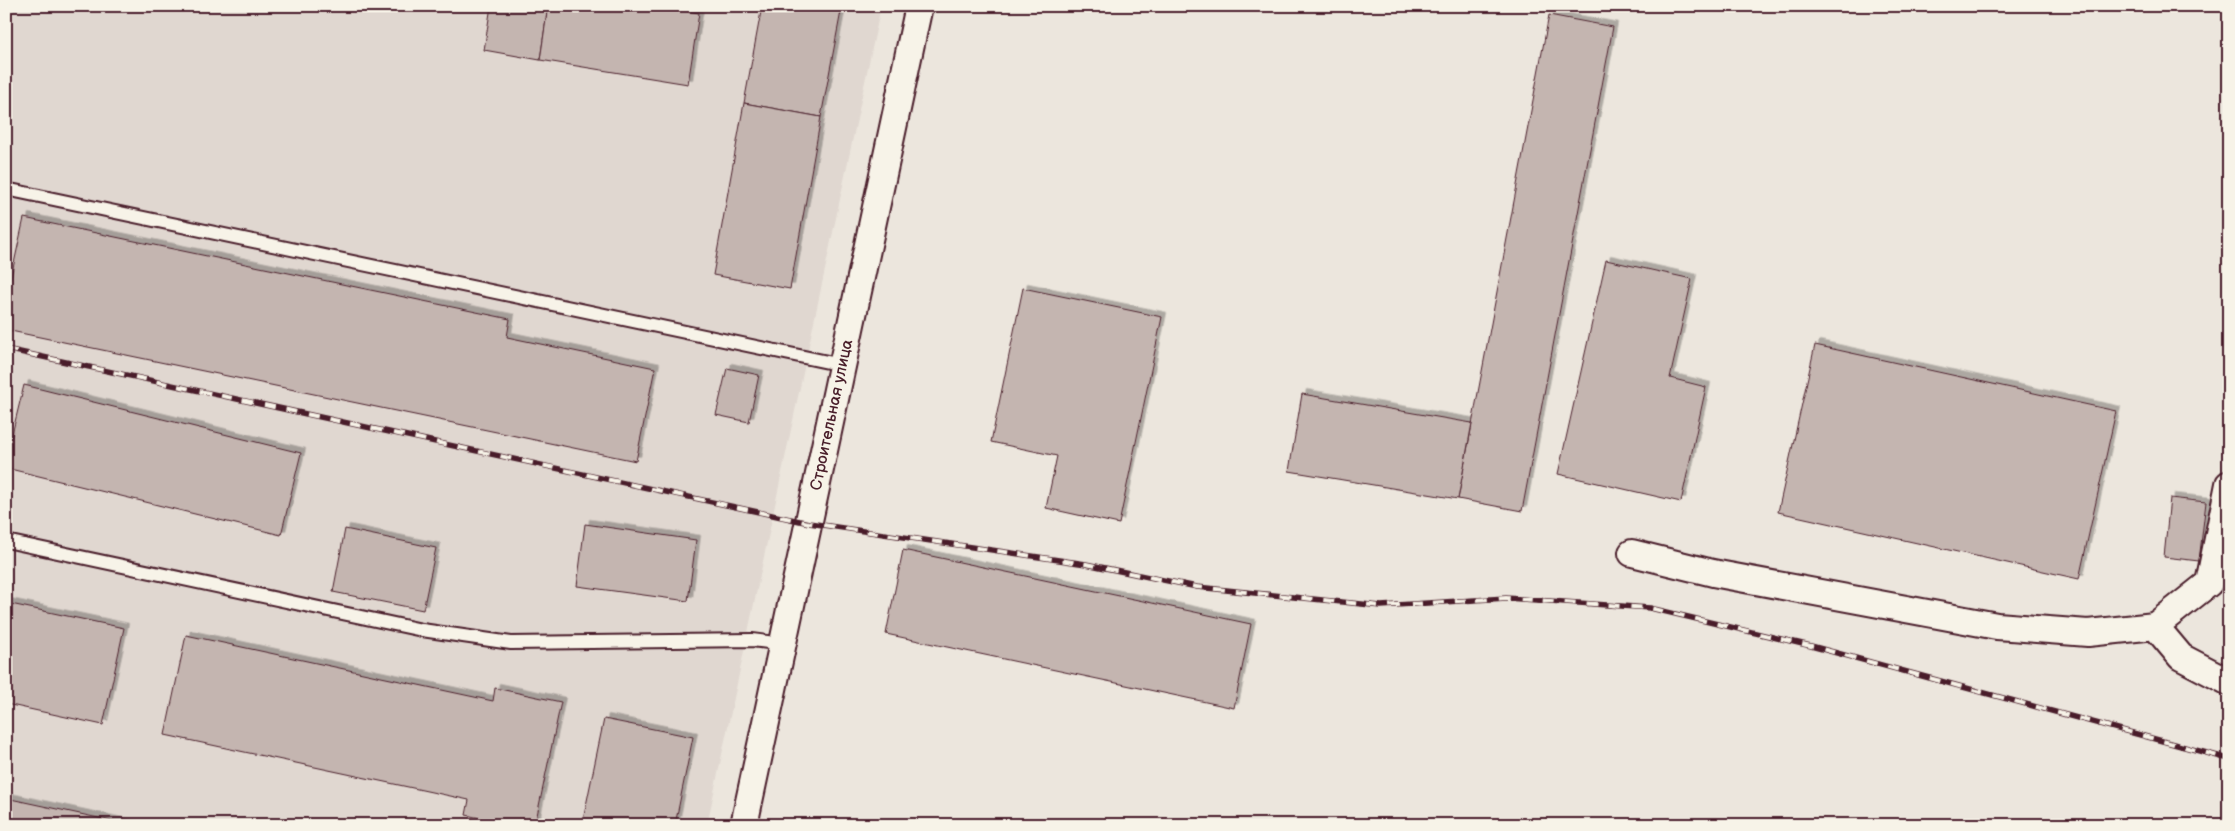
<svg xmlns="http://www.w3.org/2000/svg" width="2235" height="831" viewBox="0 0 2235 831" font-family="'Balsamiq Sans',sans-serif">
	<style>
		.built { fill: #e0d7d0 }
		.building { fill: #c4b5b0; stroke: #4a1f2b; filter: url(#shadow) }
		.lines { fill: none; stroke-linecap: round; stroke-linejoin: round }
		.service-casing { stroke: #4a1f2b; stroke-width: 16 }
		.minor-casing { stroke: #4a1f2b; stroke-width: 30 }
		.service { stroke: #f7f3e8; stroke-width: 12 }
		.minor { stroke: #f7f3e8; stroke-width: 26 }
		.rail-casing { stroke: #4a1f2b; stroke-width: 5.5 }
		.rail { stroke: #f7f3e8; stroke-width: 4; stroke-dasharray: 11; stroke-linecap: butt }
		.labels { text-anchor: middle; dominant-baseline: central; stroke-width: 4.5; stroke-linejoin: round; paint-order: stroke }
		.street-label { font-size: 16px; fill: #4a1f2b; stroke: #f7f3e8 }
	</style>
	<defs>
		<filter id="shadow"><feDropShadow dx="4.5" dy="-4.5" stdDeviation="0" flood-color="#0004"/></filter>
	</defs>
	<rect width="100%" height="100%" fill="#ece6dd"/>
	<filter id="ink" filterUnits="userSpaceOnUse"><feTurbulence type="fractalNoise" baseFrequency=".02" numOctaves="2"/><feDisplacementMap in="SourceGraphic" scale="10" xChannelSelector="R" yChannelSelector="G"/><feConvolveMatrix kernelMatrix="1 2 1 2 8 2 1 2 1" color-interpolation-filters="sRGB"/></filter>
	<g filter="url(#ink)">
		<path class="built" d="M 6,6 L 881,6 L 707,825 L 6,825 Z"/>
		<g class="building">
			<path d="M 491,6 L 548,6 L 540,60 L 484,50 Z"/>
			<path d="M 548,6 L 657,6 L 699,13 L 688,84 L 540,60 Z"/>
			<path d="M 762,6 L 842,6 L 821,117 L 744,103 Z"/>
			<path d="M 1549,15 L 1613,27 L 1522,511 L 1458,499 Z"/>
			<path d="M 744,103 L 821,117 L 790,289 L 713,275 Z"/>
			<path d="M 24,218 L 510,319 L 507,337 L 655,368 L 636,461 L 6,330 L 6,300 Z"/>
			<path d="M 1606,260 L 1692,279 L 1670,378 L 1706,387 L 1681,502 L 1558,474 Z"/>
			<path d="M 1023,288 L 1162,317 L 1119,524 L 1046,508 L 1057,456 L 991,442 Z"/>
			<path d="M 1815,345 L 2116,411 L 2079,579 L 1778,512 Z"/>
			<path d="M 727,368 L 759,375 L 749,422 L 716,415 Z"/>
			<path d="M 24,385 L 301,453 L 281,535 L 6,468 L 6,459 Z"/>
			<path d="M 1302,394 L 1472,423 L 1458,499 L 1289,471 Z"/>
			<path d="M 2170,498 L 2206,502 L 2199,561 L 2164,557 Z"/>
			<path d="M 585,524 L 696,540 L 688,601 L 577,586 Z"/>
			<path d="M 345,529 L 436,548 L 423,610 L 333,592 Z"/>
			<path d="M 903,550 L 1251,624 L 1234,708 L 886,634 Z"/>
			<path d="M 6,603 L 124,628 L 103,725 L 6,704 Z"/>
			<path d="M 186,635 L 493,701 L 495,688 L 561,702 L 535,825 L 512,825 L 466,815 L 469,800 L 165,735 Z"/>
			<path d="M 604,719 L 693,737 L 675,825 L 582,825 Z"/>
			<path d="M 6,798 L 131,825 L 6,825 Z"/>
		</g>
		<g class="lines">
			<g class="service-casing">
				<g id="service">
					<path d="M 6,189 L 842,365"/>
					<path d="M 6,541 L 422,630 L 511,643 L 752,640 L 783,644"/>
				</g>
			</g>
			<g class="minor-casing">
				<g id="minor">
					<path d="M 1632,553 L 1713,573 L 1997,626 L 2088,633 L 2155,626 L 2181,657 L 2229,682"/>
					<path d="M 2155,626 L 2209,583 L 2229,484"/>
					<path d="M 744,825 L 919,6"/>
				</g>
			</g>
			<use href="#service" class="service"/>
			<use href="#minor" class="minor"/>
			<g class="rail-casing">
				<path id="rail" d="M 6,349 L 809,523 L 1086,564 L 1197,587 L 1381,606 L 1506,598 L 1650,608 L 1811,646 L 2229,759"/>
			</g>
			<use href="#rail" class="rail"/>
		</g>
	</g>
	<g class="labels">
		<g class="street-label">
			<text transform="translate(832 415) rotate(-78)">Строительная улица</text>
		</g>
	</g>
	<rect width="2235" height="831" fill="none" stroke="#f7f3e8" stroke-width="25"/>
	<rect x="12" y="12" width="2210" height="806" fill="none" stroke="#4a1f2b" stroke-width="2" filter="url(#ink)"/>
</svg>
